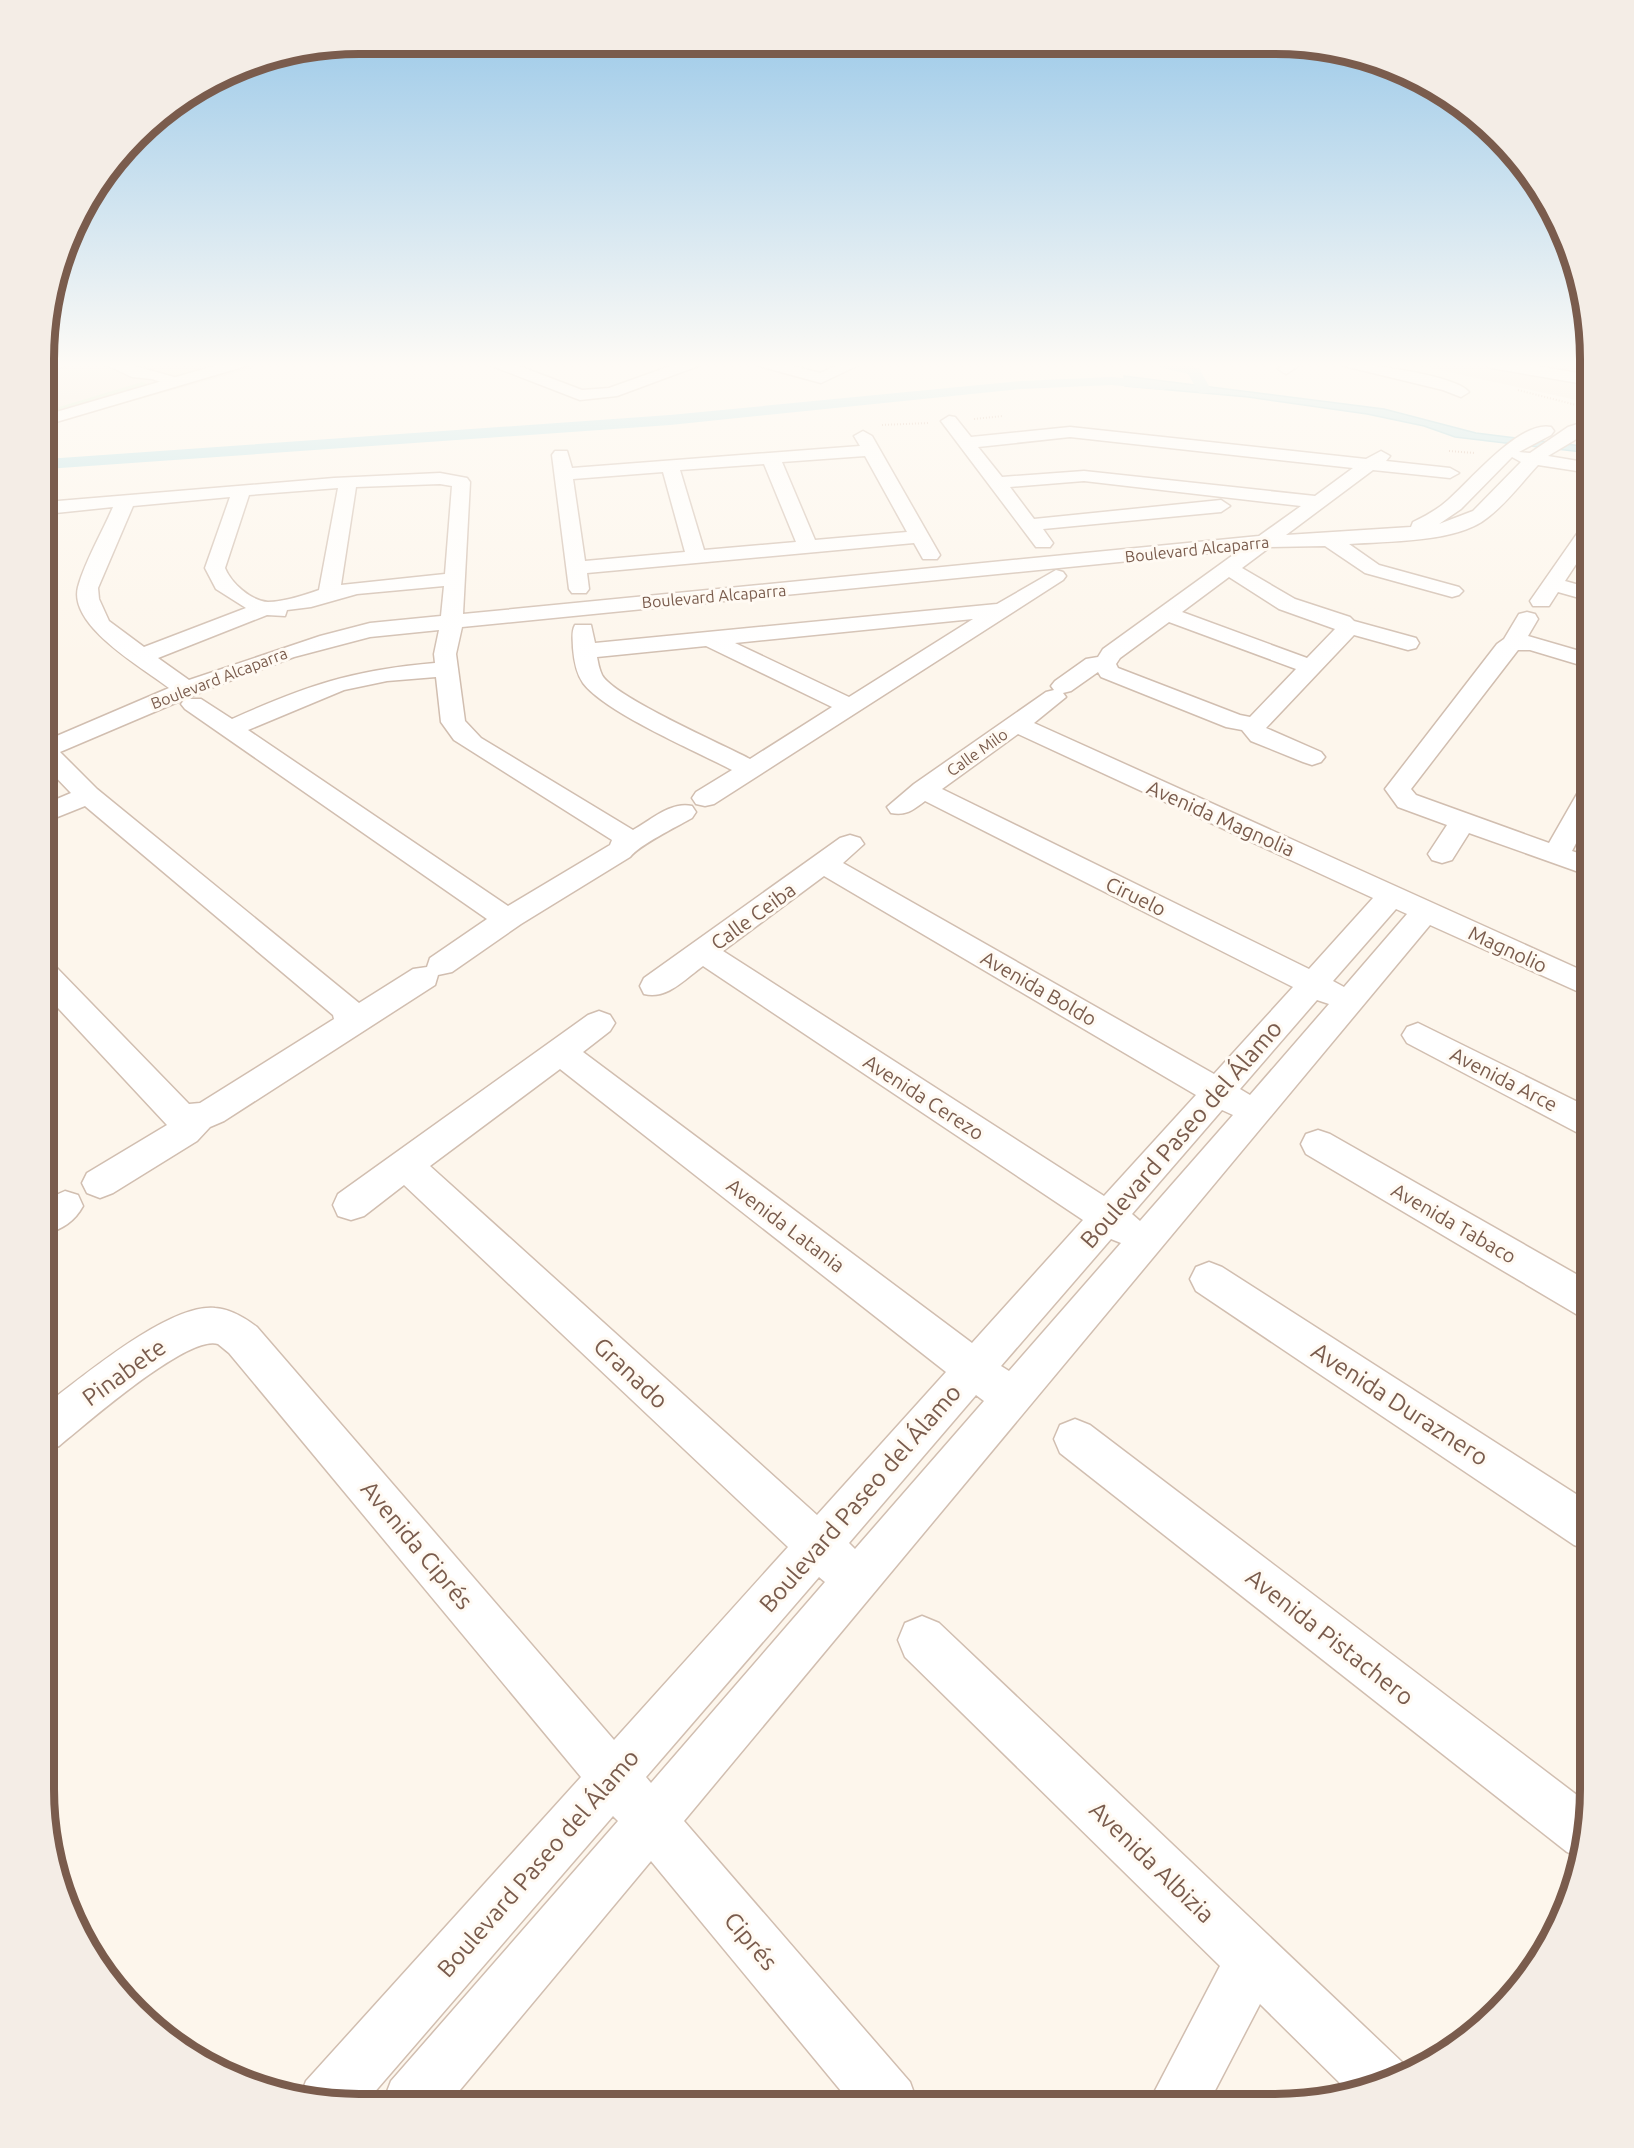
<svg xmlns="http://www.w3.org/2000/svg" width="1634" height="2148" viewBox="0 0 1634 2148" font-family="Ubuntu,sans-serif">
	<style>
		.residential { fill: #f5e8da }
		.green { fill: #d8ecc9 }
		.water { fill: #bfe3e8; stroke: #a5d3da; stroke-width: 1.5 }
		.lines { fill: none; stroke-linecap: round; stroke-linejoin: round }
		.canal { fill: #bfe3e8; fill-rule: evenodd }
		.street-casing { stroke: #d1beb0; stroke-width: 3 }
		.secondary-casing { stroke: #d6c0b0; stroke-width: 3 }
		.path { stroke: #d9b8a5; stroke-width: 2; stroke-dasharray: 1 2; stroke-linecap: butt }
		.street { fill: #fff; fill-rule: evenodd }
		.secondary { fill: #fff; fill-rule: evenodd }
		.labels { text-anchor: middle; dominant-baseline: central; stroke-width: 6; stroke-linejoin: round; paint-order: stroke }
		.far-street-label { font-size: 16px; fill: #7a5c4d; stroke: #fffaf3 }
		.street-label { font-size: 20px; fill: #7a5c4d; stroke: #fffaf3 }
		.near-street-label { font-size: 24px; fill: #7a5c4d; stroke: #fffaf3 }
		.rim { fill: none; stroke: #7a5c4d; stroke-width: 8 }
	</style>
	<rect width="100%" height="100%" fill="#fdf6ec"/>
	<g class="residential">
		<path d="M 46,363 L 271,363 L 46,425 Z"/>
		<path d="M 1408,363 L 1590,363 L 1590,403 Z"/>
	</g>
	<path class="green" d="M 142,382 L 150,385 L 46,416 L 46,411 Z"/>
	<path class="water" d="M 1124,376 L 1384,409 L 1476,433 L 1590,447 L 1590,453 L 1455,437 L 1424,426 L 1367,414 L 1248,397 L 1125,386 Z"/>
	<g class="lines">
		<g class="canal">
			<path d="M 1153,363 L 1178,363 L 1199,368 L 1211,390 L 1209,393 L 1199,393 L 1188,374 L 1155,366 Z"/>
			<path d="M 1112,377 L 1164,382 L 1171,386 L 1164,390 L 1112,385 L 1021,389 L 670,425 L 46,469 L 46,459 L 670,415 L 1021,381 Z"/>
		</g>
		<g class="street-casing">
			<g id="street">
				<path d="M 46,363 L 68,363 L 65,366 L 46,372 Z"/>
				<path d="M 102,363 L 124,363 L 181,379 L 183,382 L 175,387 L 152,379 L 132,377 Z"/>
				<path d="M 489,363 L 511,363 L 582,390 L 609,388 L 679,363 L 701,363 L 698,366 L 617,396 L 580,400 L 492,366 Z"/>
				<path d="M 756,363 L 782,363 L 820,373 L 842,363 L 863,363 L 821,383 L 759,366 Z"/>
				<path d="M 1285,363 L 1303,363 L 1286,374 L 1278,369 Z"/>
				<path d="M 1341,363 C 1364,363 1456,375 1469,392 L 1461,397 L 1443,390 L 1344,366 Z"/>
				<path d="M 1483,363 L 1518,363 L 1590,375 L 1590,385 L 1491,368 Z"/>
				<path d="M 949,416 L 955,417 L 971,437 L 1070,427 L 1366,459 L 1381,451 L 1390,456 L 1386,461 L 1450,468 L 1459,473 L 1450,478 L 1373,470 L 1286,535 L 1411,527 L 1413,522 C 1426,516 1438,509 1448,500 C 1470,481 1520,420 1551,427 L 1554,431 L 1551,435 L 1519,452 L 1530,453 L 1568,427 L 1590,420 L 1590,431 L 1548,456 L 1590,463 L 1590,473 L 1538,465 C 1522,482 1506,504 1487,518 C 1456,543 1387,541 1349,544 L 1379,565 L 1459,587 L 1463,591 L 1459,595 L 1452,597 L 1365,573 L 1325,546 L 1270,547 L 1242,568 L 1295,599 L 1350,617 L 1354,621 L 1416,638 L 1419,643 L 1416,648 L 1408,650 L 1354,635 L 1266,728 L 1321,752 L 1325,757 L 1321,762 L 1312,765 L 1303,762 L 1251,741 L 1242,730 L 1226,727 L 1101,677 L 1098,672 L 1071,691 L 1063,693 L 1066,697 L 1034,723 L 1590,974 L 1590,997 L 1430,925 L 684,1821 L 910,2082 L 918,2104 L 851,2103 L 651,1861 L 450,2102 L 383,2102 L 391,2081 L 618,1821 L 613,1816 L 366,2102 L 318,2102 L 300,2097 L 306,2081 L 581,1777 L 229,1353 L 218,1344 C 188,1334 85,1425 59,1446 L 44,1452 L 44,1406 C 80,1379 169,1303 215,1308 C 231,1309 245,1318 257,1327 L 614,1740 L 788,1547 L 404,1185 L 364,1216 L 351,1220 L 338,1216 L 333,1205 L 338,1194 L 588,1015 L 599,1011 L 610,1015 L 615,1023 L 610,1031 L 583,1052 L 972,1343 L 1083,1220 L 703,966 C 685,979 667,1000 644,994 L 640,986 L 644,978 L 840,838 L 850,835 L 860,838 L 864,844 L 843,863 L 1214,1074 L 1293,987 L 925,801 C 913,810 906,816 891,813 L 887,807 L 914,784 L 1046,692 L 1054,690 L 1051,686 L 1055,681 L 1086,659 L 1098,657 L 1103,649 L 1240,550 L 462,627 L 456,654 L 465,721 L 481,738 L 633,830 C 651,820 671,801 692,806 L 696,812 L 692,818 C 676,827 639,845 630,857 L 521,924 L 452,972 L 438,975 L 435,985 L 224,1121 L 210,1127 L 197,1141 L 113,1193 L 100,1198 L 87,1193 L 82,1183 L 87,1173 L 167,1125 L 45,994 L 45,964 L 56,967 L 189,1104 L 200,1103 L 334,1019 L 333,1015 L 85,806 L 45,822 L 45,804 L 71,793 L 45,766 L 45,741 L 169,688 C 143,668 68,626 78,587 C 85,561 102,533 113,507 L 46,514 L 46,502 L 334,478 L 440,473 L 467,478 L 470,482 L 463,614 L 1259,536 L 1301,506 L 1084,481 L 1010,487 L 1034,519 L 1221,500 L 1230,506 L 1221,512 L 1043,529 L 1053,543 L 1050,547 L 1036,547 L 941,421 ZM 1070,437 L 1353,468 L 1315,496 L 1084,471 L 1002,477 L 978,447 ZM 1512,457 L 1521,462 L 1473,511 L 1439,524 L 1461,509 ZM 440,484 L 452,486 L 445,574 L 341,585 L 356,487 ZM 338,488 L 319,590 C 305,595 283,602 268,602 C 251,601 231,583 225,568 L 249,495 ZM 230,497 L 205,568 L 216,589 L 246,608 L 144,647 L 109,621 L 99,599 L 98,588 L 133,506 ZM 1229,577 L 1279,609 L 1335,629 L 1307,658 L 1182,612 ZM 444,586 L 441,616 L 370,623 L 320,636 L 189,680 L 158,658 L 267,615 L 285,616 L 287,610 L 311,607 L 357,594 ZM 1169,622 L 1296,669 L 1250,717 L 1240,715 L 1118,668 L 1116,664 L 1120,658 ZM 439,630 L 434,654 L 435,663 C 352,670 306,686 232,719 L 201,699 L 185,699 L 181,704 L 185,709 L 487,919 L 430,958 L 427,967 L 413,969 L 359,1003 L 97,789 L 60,752 L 213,687 L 294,657 L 370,637 ZM 436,677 L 441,722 L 454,740 L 612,840 L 610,845 L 508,906 L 248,730 L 344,690 L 387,681 ZM 1018,734 L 1373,898 L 1309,969 L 942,789 ZM 824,876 L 1196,1095 L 1104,1196 L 723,951 ZM 1396,909 L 1407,914 L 1344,987 L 1333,981 ZM 1317,1000 L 1329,1004 L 1250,1095 L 1240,1089 ZM 560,1069 L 946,1372 L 817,1515 L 430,1166 ZM 1222,1110 L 1233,1115 L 1140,1221 L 1132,1214 ZM 1111,1239 L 1121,1243 L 1009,1371 L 1001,1366 ZM 976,1395 L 984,1401 L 855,1549 L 849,1543 ZM 819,1577 L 825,1582 L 651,1783 L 646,1777 Z"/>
				<path d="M 863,431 L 872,436 L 940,555 L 937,559 L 923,559 L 914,543 L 587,573 L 589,589 L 586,593 L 572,593 L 569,589 L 552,455 L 555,451 L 567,451 L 572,468 L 860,446 L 854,436 ZM 865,456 L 907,532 L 815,540 L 782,462 ZM 764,464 L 796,542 L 704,550 L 680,470 ZM 663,472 L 685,552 L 585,561 L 573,479 Z"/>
				<path d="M 1590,523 L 1590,543 L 1565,581 L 1590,588 L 1590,601 L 1558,592 L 1549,606 L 1533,606 L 1530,601 L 1583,525 Z"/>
				<path d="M 1056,570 L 1063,572 L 1066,576 L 1063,580 L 714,804 L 705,806 L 696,804 L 692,798 L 696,792 L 732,770 C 696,751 606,713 583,683 C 576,673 574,660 573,648 C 573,640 571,632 575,625 L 591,625 L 595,643 L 997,604 ZM 973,619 L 849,697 L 735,643 ZM 706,646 L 832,707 L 750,759 C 722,744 614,697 602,675 C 599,669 598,662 597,657 Z"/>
				<path d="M 1527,612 L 1535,614 L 1538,619 L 1528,636 L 1590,654 L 1590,668 L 1530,650 L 1518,650 L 1411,789 L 1416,795 L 1549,843 L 1581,787 L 1590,785 L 1590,816 L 1572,851 L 1590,857 L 1590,876 L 1469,833 L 1452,860 L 1442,863 L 1432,860 L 1428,854 L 1447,825 L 1398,807 L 1385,789 L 1497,644 L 1504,639 L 1519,614 Z"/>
				<path d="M 1418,1023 L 1590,1108 L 1590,1137 L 1578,1133 L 1407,1043 L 1402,1035 L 1407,1027 Z"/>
				<path d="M 1318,1130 L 1330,1134 L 1590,1282 L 1590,1319 L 1576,1314 L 1306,1154 L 1301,1144 L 1306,1134 Z"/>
				<path d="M 65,1191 L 78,1195 L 83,1206 C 75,1221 61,1230 45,1234 L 45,1200 Z"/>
				<path d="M 1209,1262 L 1222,1267 L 1590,1503 L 1590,1551 L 1574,1545 L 1196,1291 L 1190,1279 L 1196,1267 Z"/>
				<path d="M 1075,1419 L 1090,1425 L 1590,1805 L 1580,1858 L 1567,1852 L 1060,1453 L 1054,1439 L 1060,1425 Z"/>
				<path d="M 922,1616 L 939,1623 L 1403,2063 L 1407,2075 L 1351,2094 L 1260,2004 L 1208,2104 L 1148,2104 L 1220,1966 L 905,1657 L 898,1640 L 905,1623 Z"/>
			</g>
		</g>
		<g class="secondary-casing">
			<path id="secondary" d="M 224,363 L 249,363 L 246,366 L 46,425 L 46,415 Z"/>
		</g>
		<g class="path">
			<path d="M 1518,390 L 1580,406"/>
			<path d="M 974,419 L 1003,416"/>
			<path d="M 882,425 L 928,423"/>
			<path d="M 1449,451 L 1475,453"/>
		</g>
		<use href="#street" class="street"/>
		<use href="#secondary" class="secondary"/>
	</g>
	<linearGradient id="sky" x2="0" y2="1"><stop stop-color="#97c7e8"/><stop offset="0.55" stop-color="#fefbf6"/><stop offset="1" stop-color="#fefbf6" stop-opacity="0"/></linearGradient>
	<rect width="1634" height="664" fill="url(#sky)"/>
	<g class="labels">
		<g class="far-street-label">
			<text transform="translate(1197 549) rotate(-6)">Boulevard Alcaparra</text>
			<text transform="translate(714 596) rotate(-5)">Boulevard Alcaparra</text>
			<text transform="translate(219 678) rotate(-21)">Boulevard Alcaparra</text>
			<text transform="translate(977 752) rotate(-35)">Calle Milo</text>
		</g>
		<g class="street-label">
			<text transform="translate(1221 818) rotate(24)">Avenida Magnolia</text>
			<text transform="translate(1136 896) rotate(26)">Ciruelo</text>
			<text transform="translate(753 916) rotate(-36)">Calle Ceiba</text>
			<text transform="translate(1508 949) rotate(25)">Magnolio</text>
			<text transform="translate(1039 988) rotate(30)">Avenida Boldo</text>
			<text transform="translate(1504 1079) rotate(27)">Avenida Arce</text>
			<text transform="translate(924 1097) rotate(33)">Avenida Cerezo</text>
			<text transform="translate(1454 1223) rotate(30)">Avenida Tabaco</text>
			<text transform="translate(786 1225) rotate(37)">Avenida Latania</text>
		</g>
		<g class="near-street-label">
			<text transform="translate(1181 1134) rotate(-49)">Boulevard Paseo del Álamo</text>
			<text transform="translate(124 1372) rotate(-36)">Pinabete</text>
			<text transform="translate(631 1373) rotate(43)">Granado</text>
			<text transform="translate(1400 1404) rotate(33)">Avenida Duraznero</text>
			<text transform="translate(860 1498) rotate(-49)">Boulevard Paseo del Álamo</text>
			<text transform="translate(417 1545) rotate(50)">Avenida Ciprés</text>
			<text transform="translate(1330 1637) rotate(38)">Avenida Pistachero</text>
			<text transform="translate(1152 1862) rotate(44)">Avenida Albizia</text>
			<text transform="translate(538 1863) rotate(-49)">Boulevard Paseo del Álamo</text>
			<text transform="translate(751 1941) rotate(50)">Ciprés</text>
		</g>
	</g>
	<path d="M0 0H1634V2148H0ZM359 54H1275A305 305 0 0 1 1580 359V1789A305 305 0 0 1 1275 2094H359A305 305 0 0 1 54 1789V359A305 305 0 0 1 359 54Z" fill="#f4ede6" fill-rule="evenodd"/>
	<path class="rim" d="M359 54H1275A305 305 0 0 1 1580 359V1789A305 305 0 0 1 1275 2094H359A305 305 0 0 1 54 1789V359A305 305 0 0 1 359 54Z"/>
</svg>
